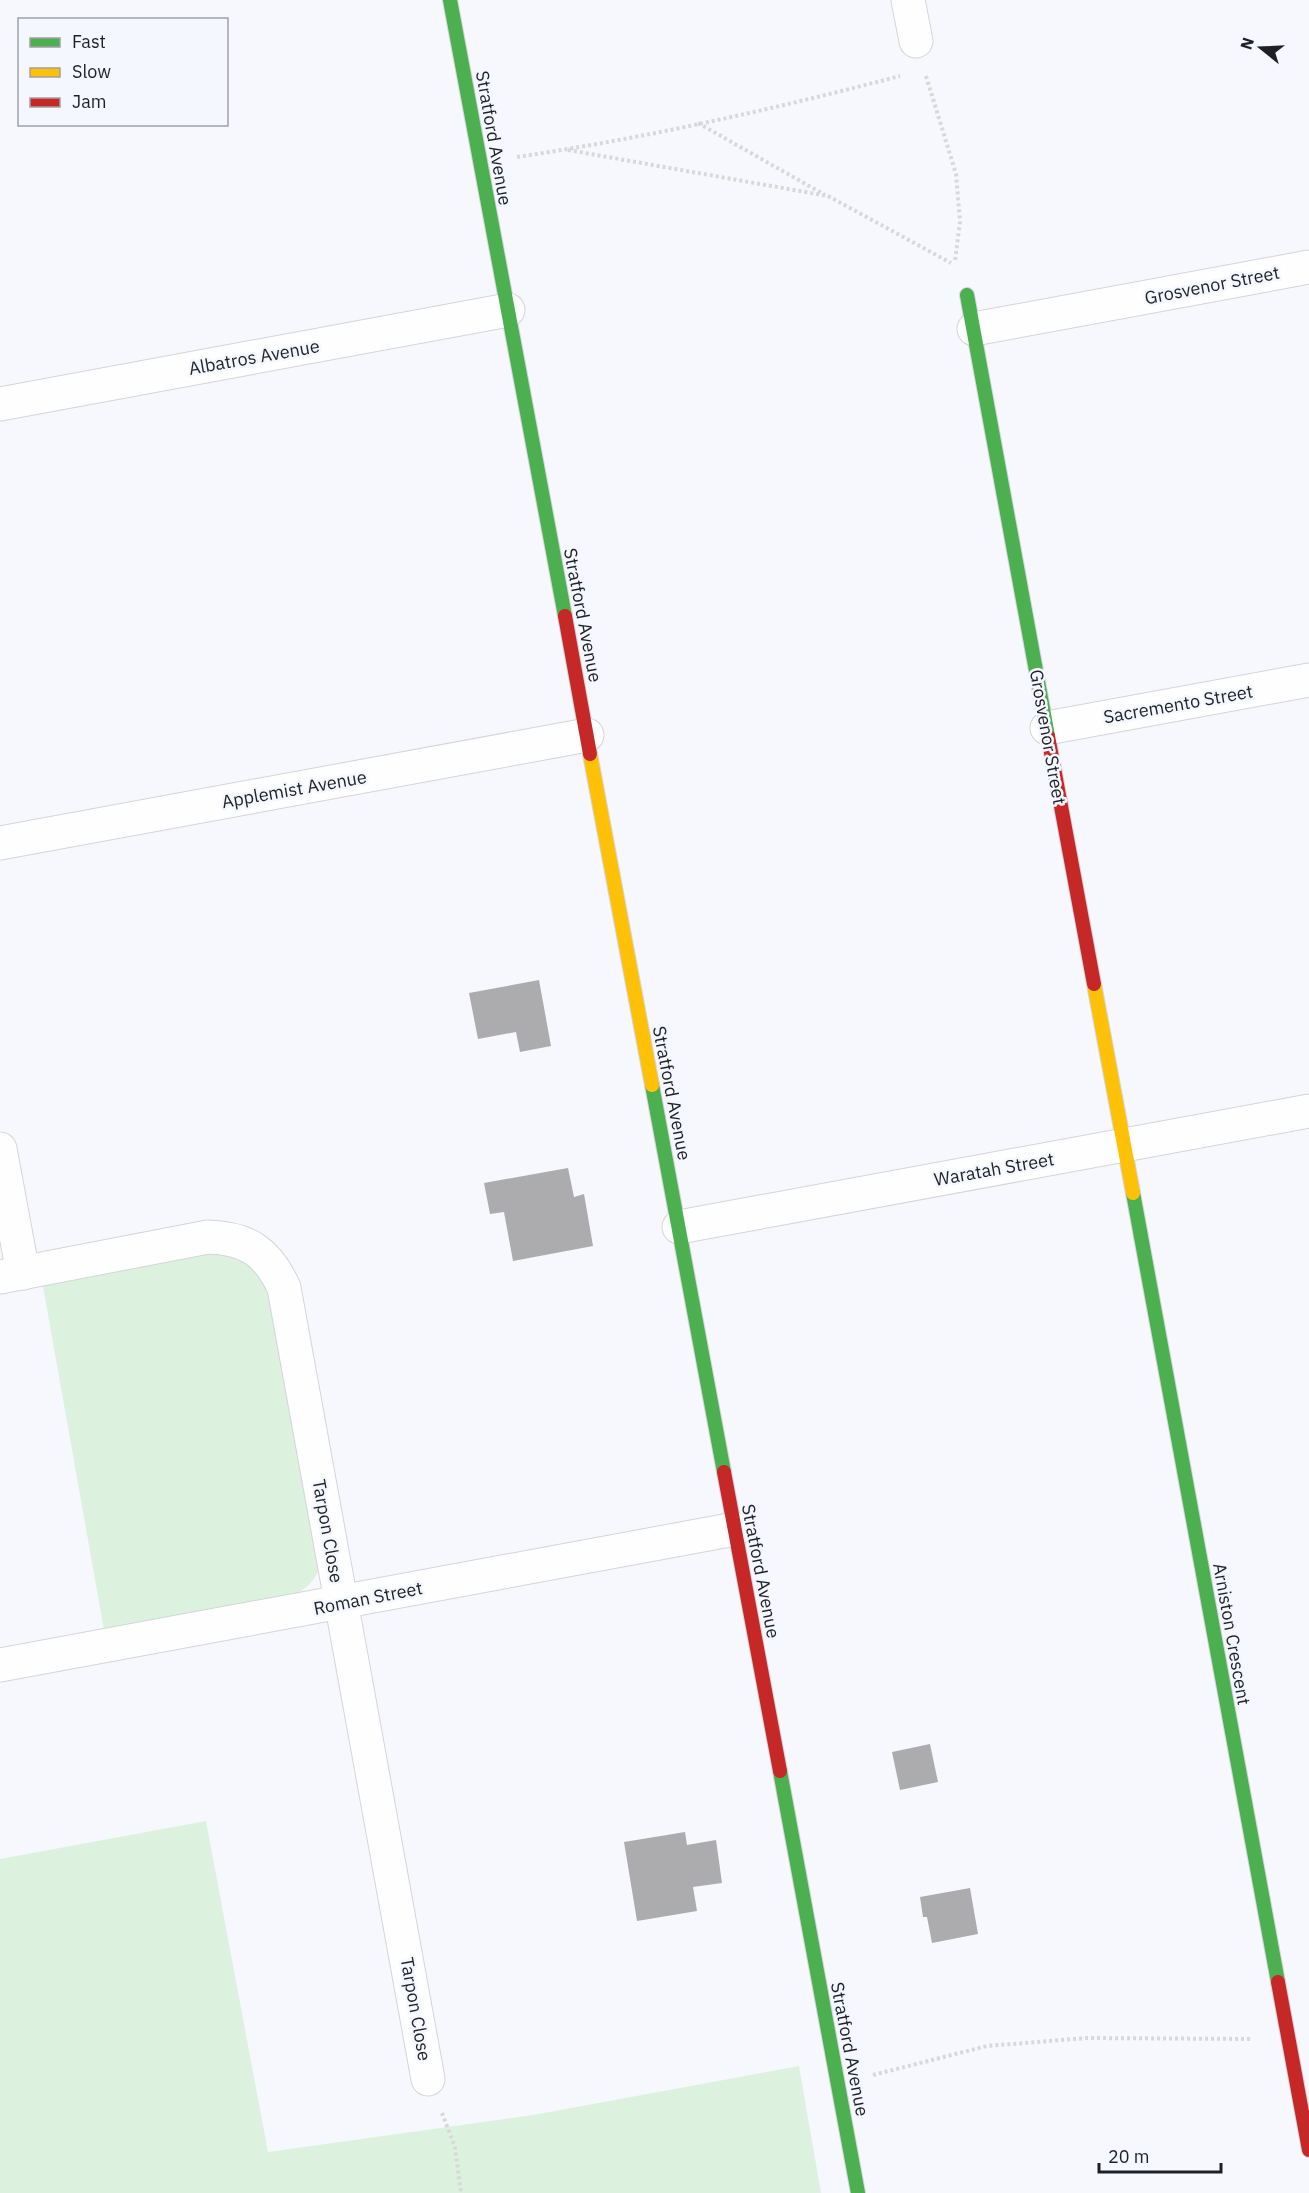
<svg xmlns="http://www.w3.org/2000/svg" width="1309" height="2193" viewBox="0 0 1309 2193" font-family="'IBM Plex Sans',sans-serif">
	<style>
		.green { fill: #dcf2df }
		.building { fill: #acacaf }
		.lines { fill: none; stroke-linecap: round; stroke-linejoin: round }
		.street-casing { stroke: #d4d5d9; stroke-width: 35 }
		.fast-casing { stroke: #d4d5d9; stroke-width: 16 }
		.slow-casing { stroke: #d4d5d9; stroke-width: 16 }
		.jam-casing { stroke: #d4d5d9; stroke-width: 16 }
		.path { stroke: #d8d8d8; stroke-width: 4; stroke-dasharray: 3 3; stroke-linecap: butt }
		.street { stroke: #fefeff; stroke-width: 33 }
		.fast { stroke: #4caf50; stroke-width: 14 }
		.slow { stroke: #ffc107; stroke-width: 14 }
		.jam { stroke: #c62828; stroke-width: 14 }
		.labels { text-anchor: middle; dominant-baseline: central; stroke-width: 5; stroke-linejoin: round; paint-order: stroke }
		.street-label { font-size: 18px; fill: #1f2023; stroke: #f5f7ff }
	</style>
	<rect width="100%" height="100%" fill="#f7f8fd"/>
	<g class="green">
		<path d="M 209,1251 C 244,1259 248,1260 269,1290 L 319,1569 C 313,1583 306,1589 292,1596 L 104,1630 L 42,1281 Z"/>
		<path d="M 206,1821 L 268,2152 L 533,2115 L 799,2066 L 821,2193 L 0,2193 L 0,1859 Z"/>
	</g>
	<g class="building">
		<path d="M 539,980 L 551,1046 L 520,1052 L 516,1032 L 478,1039 L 469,993 Z"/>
		<path d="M 568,1168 L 574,1197 L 584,1194 L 593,1246 L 513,1261 L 504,1212 L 490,1214 L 484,1183 Z"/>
		<path d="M 930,1744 L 938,1782 L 900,1790 L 892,1752 Z"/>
		<path d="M 685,1832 L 687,1845 L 716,1840 L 722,1883 L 693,1887 L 697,1911 L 637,1921 L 624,1842 Z"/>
		<path d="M 970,1888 L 978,1934 L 932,1943 L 927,1917 L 923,1917 L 920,1897 Z"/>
	</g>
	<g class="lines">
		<g class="street-casing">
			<g id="street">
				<path d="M 908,0 L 916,41"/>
				<path d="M 974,329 L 1309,267"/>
				<path d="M 0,404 L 508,310"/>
				<path d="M 1047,728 L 1309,680"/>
				<path d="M 0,843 L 587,735"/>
				<path d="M 0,1149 L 23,1273"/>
				<path d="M 679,1227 L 1309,1111"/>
				<path d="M 0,1277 L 208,1237 C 247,1238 268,1252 284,1288 L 428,2079"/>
				<path d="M 0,1665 L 735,1529"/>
			</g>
		</g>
		<g class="fast-casing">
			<g id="fast">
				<path d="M 450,0 L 565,616"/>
				<path d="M 967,295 L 1048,736"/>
				<path d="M 652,1085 L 724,1472"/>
				<path d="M 1133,1193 L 1278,1982"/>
				<path d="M 780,1771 L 858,2193"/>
			</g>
		</g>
		<g class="slow-casing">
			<g id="slow">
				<path d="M 590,754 L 652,1085"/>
				<path d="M 1094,984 L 1133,1193"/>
			</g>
		</g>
		<g class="jam-casing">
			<g id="jam">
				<path d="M 565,616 L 590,754"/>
				<path d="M 1048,736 L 1094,984"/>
				<path d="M 724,1472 L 780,1771"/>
				<path d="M 1278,1982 L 1309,2150"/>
			</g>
		</g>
		<g class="path">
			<path d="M 926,76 L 956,174 L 960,222 L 955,261"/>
			<path d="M 698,123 L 825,195"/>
			<path d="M 568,150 L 828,196 L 951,263"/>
			<path d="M 517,157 C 646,138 774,109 900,76"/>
			<path d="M 873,2075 L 987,2046 L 1087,2038 L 1251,2039"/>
			<path d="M 442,2113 L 455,2147 L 461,2193"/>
		</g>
		<use href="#street" class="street"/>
		<use href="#fast" class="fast"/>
		<use href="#slow" class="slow"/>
		<use href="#jam" class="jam"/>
	</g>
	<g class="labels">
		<g class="street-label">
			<text transform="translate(494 138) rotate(80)">Stratford Avenue</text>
			<text transform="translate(1212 285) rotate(-11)">Grosvenor Street</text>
			<text transform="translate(254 357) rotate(-10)">Albatros Avenue</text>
			<text transform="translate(583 615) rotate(79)">Stratford Avenue</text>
			<text transform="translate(1178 704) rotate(-10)">Sacremento Street</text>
			<text transform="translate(1048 737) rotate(80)">Grosvenor Street</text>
			<text transform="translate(294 789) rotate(-10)">Applemist Avenue</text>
			<text transform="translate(672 1093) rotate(79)">Stratford Avenue</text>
			<text transform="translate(994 1169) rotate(-10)">Waratah Street</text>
			<text transform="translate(328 1531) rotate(80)">Tarpon Close</text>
			<text transform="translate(761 1571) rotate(79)">Stratford Avenue</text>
			<text transform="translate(368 1598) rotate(-11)">Roman Street</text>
			<text transform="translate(1232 1634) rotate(80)">Arniston Crescent</text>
			<text transform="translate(416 2009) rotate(80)">Tarpon Close</text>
			<text transform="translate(850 2049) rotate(79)">Stratford Avenue</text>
		</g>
	</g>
	<rect x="18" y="18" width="210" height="108" fill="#f5f7ff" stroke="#9fa1a7" stroke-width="1.5"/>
	<rect x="30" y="38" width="30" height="9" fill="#4caf50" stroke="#9fa1a7" stroke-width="1.5"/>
	<text x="72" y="48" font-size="18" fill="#1f2023">Fast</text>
	<rect x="30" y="68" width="30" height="9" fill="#ffc107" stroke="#9fa1a7" stroke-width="1.5"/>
	<text x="72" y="78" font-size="18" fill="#1f2023">Slow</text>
	<rect x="30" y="98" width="30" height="9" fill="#c62828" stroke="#9fa1a7" stroke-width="1.5"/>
	<text x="72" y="108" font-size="18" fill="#1f2023">Jam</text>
	<g transform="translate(1261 48) rotate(288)" stroke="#f5f7ff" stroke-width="4.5" paint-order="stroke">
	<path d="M0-4.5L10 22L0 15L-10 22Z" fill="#1f2023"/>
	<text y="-9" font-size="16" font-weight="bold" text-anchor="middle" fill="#1f2023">N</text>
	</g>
	<path d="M1099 2163v9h122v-9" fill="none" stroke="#1f2023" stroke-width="3"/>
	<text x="1108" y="2163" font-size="18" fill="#1f2023" stroke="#f5f7ff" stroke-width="4.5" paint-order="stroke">20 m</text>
</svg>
